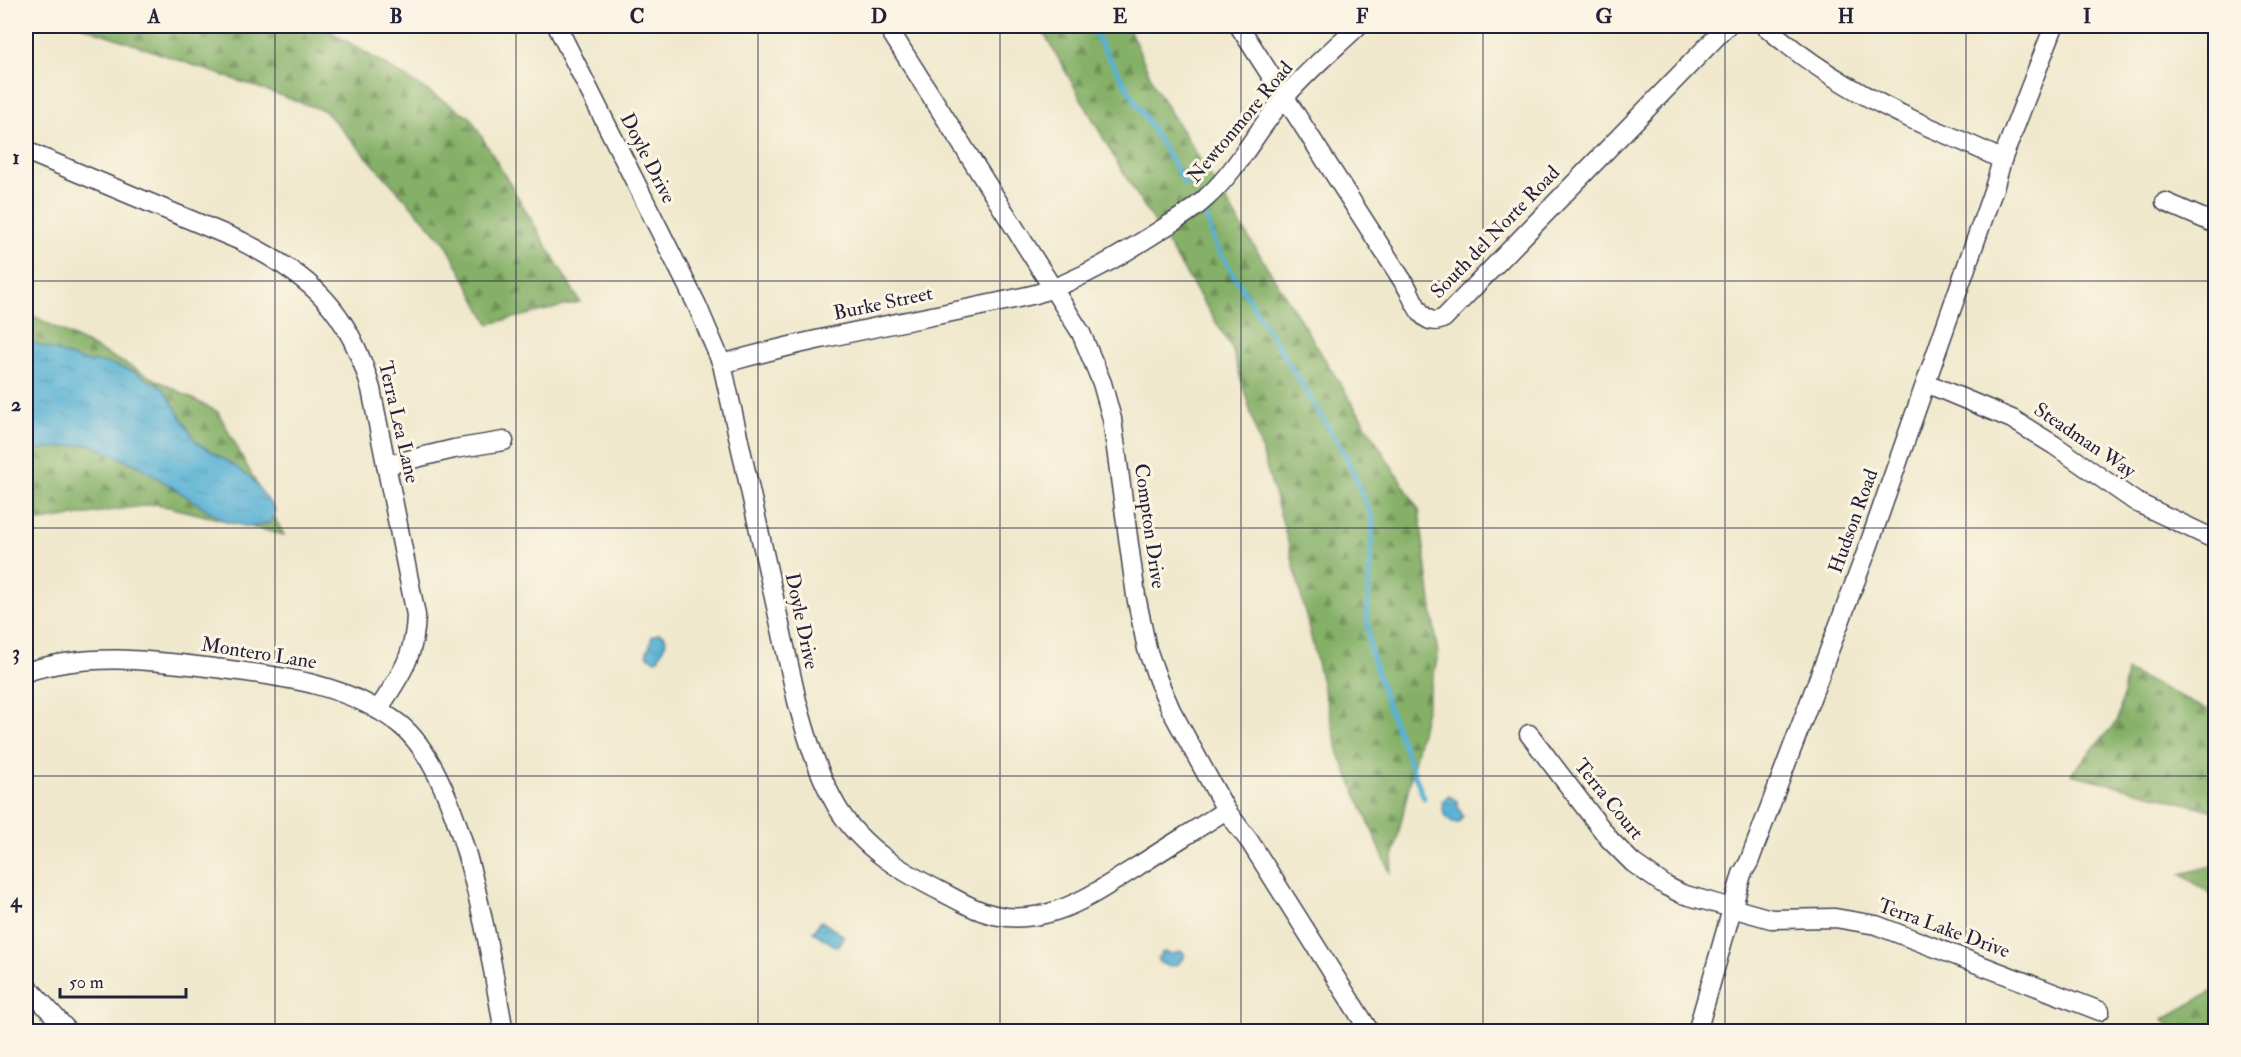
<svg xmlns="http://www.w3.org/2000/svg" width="2241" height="1057" viewBox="0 0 2241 1057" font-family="'IM FELL Double Pica',serif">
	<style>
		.forest { fill: url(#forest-firs); stroke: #546951; stroke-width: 1.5 }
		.water { fill: url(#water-ripples); stroke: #3c6a88; stroke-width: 1.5 }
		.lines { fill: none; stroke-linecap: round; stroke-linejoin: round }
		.stream { stroke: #56b1d4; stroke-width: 5 }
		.minor-casing { stroke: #414051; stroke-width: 21 }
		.minor { stroke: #fff; stroke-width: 18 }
		.grid { fill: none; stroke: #22223b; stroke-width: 1.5; stroke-opacity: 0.55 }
		.labels { text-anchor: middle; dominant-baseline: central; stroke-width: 6; stroke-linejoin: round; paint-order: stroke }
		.street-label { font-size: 20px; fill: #22223b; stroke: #fcf5e5 }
		.neatline { fill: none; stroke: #22223b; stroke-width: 2 }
		.grid-label { font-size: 20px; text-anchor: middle; font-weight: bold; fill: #22223b }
	</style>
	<defs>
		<pattern id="forest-firs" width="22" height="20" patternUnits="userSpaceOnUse" patternTransform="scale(1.5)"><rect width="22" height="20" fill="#85b067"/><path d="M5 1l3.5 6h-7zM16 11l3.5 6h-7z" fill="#6c8f56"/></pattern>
		<pattern id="water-ripples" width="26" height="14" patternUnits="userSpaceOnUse" patternTransform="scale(1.5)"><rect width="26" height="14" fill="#56b1d4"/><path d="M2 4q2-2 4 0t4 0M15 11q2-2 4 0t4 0" fill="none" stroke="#4790ad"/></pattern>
	</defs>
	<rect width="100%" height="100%" fill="#fcf5e5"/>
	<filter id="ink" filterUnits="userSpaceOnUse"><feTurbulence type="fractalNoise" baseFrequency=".0167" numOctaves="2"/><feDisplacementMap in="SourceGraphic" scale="12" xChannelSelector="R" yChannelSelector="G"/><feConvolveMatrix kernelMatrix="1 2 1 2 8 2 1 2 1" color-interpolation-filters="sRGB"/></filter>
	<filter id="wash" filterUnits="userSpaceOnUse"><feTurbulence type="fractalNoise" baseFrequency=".008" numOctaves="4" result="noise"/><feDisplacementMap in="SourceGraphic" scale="24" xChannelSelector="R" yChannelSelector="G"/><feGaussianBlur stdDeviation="1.35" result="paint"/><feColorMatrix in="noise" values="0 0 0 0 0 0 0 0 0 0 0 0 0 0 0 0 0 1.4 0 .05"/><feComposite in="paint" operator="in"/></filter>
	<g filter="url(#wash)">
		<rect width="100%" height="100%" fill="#efe8cc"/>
		<g class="forest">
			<path d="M 81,26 L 322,26 L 470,117 L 580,302 L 489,324 L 446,244 L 325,111 Z"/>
			<path d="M 1040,26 L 1128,26 L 1156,89 L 1419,510 L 1438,655 L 1390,872 L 1339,754 L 1289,545 L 1232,348 L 1118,164 Z"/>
			<path d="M 26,312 L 218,412 L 284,535 L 156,504 L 26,523 Z"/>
			<path d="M 2127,671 L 2215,713 L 2215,811 L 2071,774 L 2118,720 Z"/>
			<path d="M 2215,865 L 2215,897 L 2181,874 Z"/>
			<path d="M 2215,990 L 2215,1031 L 2173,1031 L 2163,1019 Z"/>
		</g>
		<g class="water">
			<path d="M 26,340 L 80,360 L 110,364 L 135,372 L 164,389 L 196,442 L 235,466 L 252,479 L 276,511 L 270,523 L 250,527 L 226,522 L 141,467 L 89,444 L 26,451 Z"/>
			<path d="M 659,633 L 665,636 L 666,642 L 658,659 L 654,660 L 647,655 L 647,650 L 649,648 L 652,636 Z"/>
			<path d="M 1449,796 L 1457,801 L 1458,808 L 1463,816 L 1459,823 L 1452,823 L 1444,815 L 1442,802 Z"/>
			<path d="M 821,921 L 844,936 L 837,947 L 813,932 Z"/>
			<path d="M 1180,951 L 1184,953 L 1184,958 C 1178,966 1167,969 1159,962 L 1158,958 L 1163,952 L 1173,954 Z"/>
		</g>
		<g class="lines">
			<g class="stream">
				<path d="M 1090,26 L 1186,185"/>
				<path d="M 1207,218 L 1214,243 L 1345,454 L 1373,520 L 1367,618 L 1371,654 L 1388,707 L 1424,798"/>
			</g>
		</g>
	</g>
	<g filter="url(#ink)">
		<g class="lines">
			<g class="minor-casing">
				<g id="minor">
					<path d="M 557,26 L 697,305 L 722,364 L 797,701 C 807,738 818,774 837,807 C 862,849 904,873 946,894 C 963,903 980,913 1000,916 C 1015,919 1031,917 1045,914 C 1079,906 1109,884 1138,866 C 1167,847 1197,829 1226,810"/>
					<path d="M 887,26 L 1081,333 L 1102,383 L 1112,419 L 1136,596 L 1147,649 L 1158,680 L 1171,710 L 1226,810 L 1250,842 L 1370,1032"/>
					<path d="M 1239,26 L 1408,289 C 1415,304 1424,329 1444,318 L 1727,26"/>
					<path d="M 1765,26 C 1805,61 1853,91 1901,114 C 1934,131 1969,142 2002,160"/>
					<path d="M 26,151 L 241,241 C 312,277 349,310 371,389 L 416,615 C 415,658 400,675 378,710"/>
					<path d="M 2165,202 L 2216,224"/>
					<path d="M 722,364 C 825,334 932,318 1036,294 C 1081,280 1123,254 1162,229 C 1178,219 1194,210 1207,197 C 1239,168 1258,128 1286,96 C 1307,71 1334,49 1358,26"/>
					<path d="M 1926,383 L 2012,419 L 2054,445 L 2136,502 L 2216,540"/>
					<path d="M 387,465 L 454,449 L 504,441"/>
					<path d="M 26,672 C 91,651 156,661 223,669 C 285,677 346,684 398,723 C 463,772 490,954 504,1032"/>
					<path d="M 1529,734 L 1610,840 L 1633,863 L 1666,886 L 1682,894 L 1771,919 L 1835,918 L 1876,925 L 2100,1011"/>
					<path d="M 26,985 L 69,1032"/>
					<path d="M 1697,1032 L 1742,874 L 1749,862 L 1866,553 L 1995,185 L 2002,160 L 2054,26"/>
				</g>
			</g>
			<use href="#minor" class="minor"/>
		</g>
	</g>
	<path class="grid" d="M 275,26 L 275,1032M 516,26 L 516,1032M 758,26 L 758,1032M 1000,26 L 1000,1032M 1241,26 L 1241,1032M 1483,26 L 1483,1032M 1725,26 L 1725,1032M 1966,26 L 1966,1032M 26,281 L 2216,281M 26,528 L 2216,528M 26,776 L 2216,776"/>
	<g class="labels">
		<g class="street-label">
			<text transform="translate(1240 122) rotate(-50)">Newtonmore Road</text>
			<text transform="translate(648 158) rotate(63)">Doyle Drive</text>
			<text transform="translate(1495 232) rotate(-46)">South del Norte Road</text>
			<text transform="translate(883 303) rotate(-12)">Burke Street</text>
			<text transform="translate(399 422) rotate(77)">Terra Lea Lane</text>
			<text transform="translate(2085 440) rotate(34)">Steadman Way</text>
			<text transform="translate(1853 521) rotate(-70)">Hudson Road</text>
			<text transform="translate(1150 526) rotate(82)">Compton Drive</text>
			<text transform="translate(802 621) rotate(78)">Doyle Drive</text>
			<text transform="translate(259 653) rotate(9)">Montero Lane</text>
			<text transform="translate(1609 799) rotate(51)">Terra Court</text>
			<text transform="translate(1944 928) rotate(20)">Terra Lake Drive</text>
		</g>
	</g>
	<rect width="2241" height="1057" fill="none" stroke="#fcf5e5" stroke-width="66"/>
	<path d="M60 988v9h126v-9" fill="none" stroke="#22223b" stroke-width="3"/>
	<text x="69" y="988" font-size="18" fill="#22223b" stroke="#fcf5e5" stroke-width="4.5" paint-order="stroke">50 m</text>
	<rect x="33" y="33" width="2175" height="991" class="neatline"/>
	<g class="grid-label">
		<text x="154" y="23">A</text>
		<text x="396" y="23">B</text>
		<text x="637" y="23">C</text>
		<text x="879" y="23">D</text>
		<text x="1120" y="23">E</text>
		<text x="1362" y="23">F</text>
		<text x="1604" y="23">G</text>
		<text x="1846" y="23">H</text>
		<text x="2087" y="23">I</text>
		<text x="16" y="164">1</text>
		<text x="16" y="411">2</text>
		<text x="16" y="659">3</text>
		<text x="16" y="907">4</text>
	</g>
</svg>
